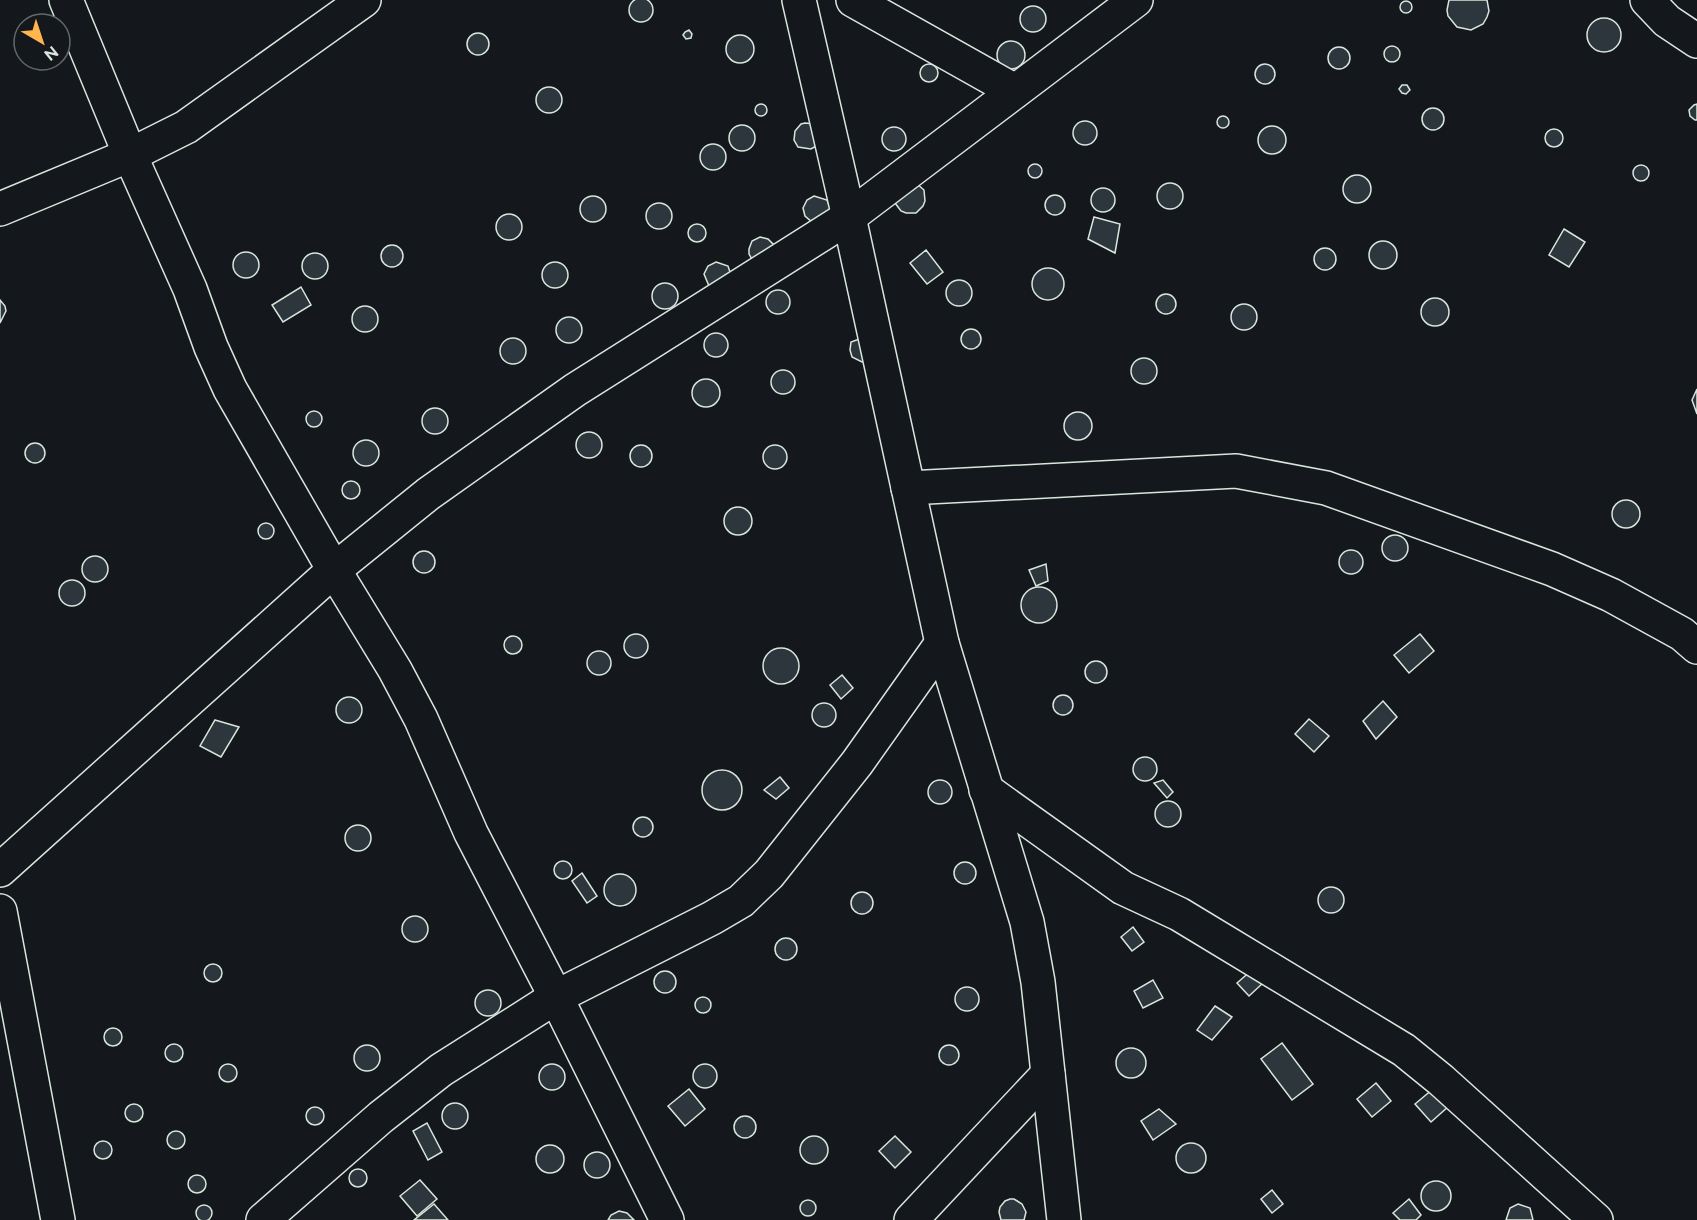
<svg xmlns="http://www.w3.org/2000/svg" width="1697" height="1220" viewBox="0 0 1697 1220" font-family="Raleway,sans-serif">
	<style>
		.building { fill: #2c363c; stroke: #d8e6dc; stroke-width: 1.5 }
		.lines { fill: none; stroke-linecap: round; stroke-linejoin: round }
		.minor-casing { stroke: #d8e6dc; stroke-width: 36 }
		.minor { stroke: #14181c; stroke-width: 33 }
	</style>
	<rect width="100%" height="100%" fill="#14181c"/>
	<g class="building">
		<circle cx="641" cy="10" r="12"/>
		<path d="M 1449,0 L 1487,0 L 1489,11 L 1487,17 L 1483,24 L 1471,30 L 1457,27 L 1448,16 L 1447,10 Z"/>
		<circle cx="1406" cy="7" r="6"/>
		<circle cx="1033" cy="19" r="13"/>
		<circle cx="1604" cy="35" r="17"/>
		<path d="M 689,30 L 692,34 L 691,38 L 686,39 L 683,35 L 685,32 Z"/>
		<circle cx="478" cy="44" r="11"/>
		<circle cx="740" cy="49" r="14"/>
		<circle cx="1011" cy="55" r="14"/>
		<circle cx="1392" cy="54" r="8"/>
		<circle cx="1339" cy="58" r="11"/>
		<circle cx="929" cy="73" r="9"/>
		<circle cx="1265" cy="74" r="10"/>
		<path d="M 1402,85 L 1407,85 L 1410,90 L 1406,94 L 1402,93 L 1399,89 Z"/>
		<circle cx="549" cy="100" r="13"/>
		<circle cx="761" cy="110" r="6"/>
		<path d="M 1697,104 L 1697,120 L 1695,120 L 1690,116 L 1689,110 L 1694,105 Z"/>
		<circle cx="1433" cy="119" r="11"/>
		<circle cx="1223" cy="122" r="6"/>
		<circle cx="1085" cy="133" r="12"/>
		<path d="M 805,123 L 814,124 L 818,145 L 811,149 L 798,147 L 794,140 L 795,131 L 801,124 Z"/>
		<circle cx="742" cy="138" r="13"/>
		<circle cx="1272" cy="140" r="14"/>
		<circle cx="894" cy="139" r="12"/>
		<circle cx="1554" cy="138" r="9"/>
		<circle cx="713" cy="157" r="13"/>
		<circle cx="1035" cy="171" r="7"/>
		<circle cx="1641" cy="173" r="8"/>
		<circle cx="1357" cy="189" r="14"/>
		<path d="M 916,183 L 924,190 L 925,201 L 923,206 L 916,213 L 906,213 L 901,211 L 895,203 Z"/>
		<circle cx="1170" cy="196" r="13"/>
		<circle cx="1103" cy="200" r="12"/>
		<circle cx="1055" cy="205" r="10"/>
		<circle cx="593" cy="209" r="13"/>
		<path d="M 814,196 L 827,200 L 830,208 L 830,213 L 812,222 L 805,216 L 803,208 L 807,200 Z"/>
		<circle cx="659" cy="216" r="13"/>
		<circle cx="509" cy="227" r="13"/>
		<path d="M 1094,217 L 1120,224 L 1115,253 L 1088,239 Z"/>
		<circle cx="697" cy="233" r="9"/>
		<path d="M 1564,229 L 1585,242 L 1569,267 L 1549,255 Z"/>
		<path d="M 760,237 L 768,239 L 774,245 L 753,261 L 749,254 L 749,249 L 752,241 Z"/>
		<circle cx="1383" cy="255" r="14"/>
		<circle cx="392" cy="256" r="11"/>
		<circle cx="1325" cy="259" r="11"/>
		<path d="M 926,250 L 943,272 L 927,284 L 910,263 Z"/>
		<circle cx="246" cy="265" r="13"/>
		<circle cx="315" cy="266" r="13"/>
		<circle cx="555" cy="275" r="13"/>
		<path d="M 716,262 L 728,266 L 731,275 L 709,286 L 704,274 L 708,266 Z"/>
		<circle cx="1048" cy="284" r="16"/>
		<circle cx="959" cy="293" r="13"/>
		<circle cx="665" cy="296" r="13"/>
		<path d="M 301,287 L 311,305 L 283,322 L 272,305 Z"/>
		<circle cx="778" cy="302" r="12"/>
		<circle cx="1166" cy="304" r="10"/>
		<circle cx="1435" cy="312" r="14"/>
		<path d="M 0,300 L 5,306 L 6,311 L 0,323 Z"/>
		<circle cx="1244" cy="317" r="13"/>
		<circle cx="365" cy="319" r="13"/>
		<circle cx="569" cy="330" r="13"/>
		<circle cx="971" cy="339" r="10"/>
		<circle cx="716" cy="345" r="12"/>
		<circle cx="513" cy="351" r="13"/>
		<path d="M 862,338 L 866,361 L 862,362 L 852,357 L 850,350 L 851,342 Z"/>
		<circle cx="1144" cy="371" r="13"/>
		<circle cx="783" cy="382" r="12"/>
		<circle cx="706" cy="393" r="14"/>
		<path d="M 1697,389 L 1697,414 L 1692,400 Z"/>
		<circle cx="435" cy="421" r="13"/>
		<circle cx="314" cy="419" r="8"/>
		<circle cx="1078" cy="426" r="14"/>
		<circle cx="589" cy="445" r="13"/>
		<circle cx="366" cy="453" r="13"/>
		<circle cx="35" cy="453" r="10"/>
		<circle cx="641" cy="456" r="11"/>
		<circle cx="775" cy="457" r="12"/>
		<circle cx="351" cy="490" r="9"/>
		<circle cx="1626" cy="514" r="14"/>
		<circle cx="738" cy="521" r="14"/>
		<circle cx="266" cy="531" r="8"/>
		<circle cx="1395" cy="548" r="13"/>
		<circle cx="1351" cy="562" r="12"/>
		<circle cx="424" cy="562" r="11"/>
		<circle cx="95" cy="569" r="13"/>
		<path d="M 1046,564 L 1048,581 L 1036,586 L 1029,570 Z"/>
		<circle cx="72" cy="593" r="13"/>
		<circle cx="1039" cy="605" r="18"/>
		<path d="M 1420,634 L 1434,651 L 1409,673 L 1394,655 Z"/>
		<circle cx="636" cy="646" r="12"/>
		<circle cx="513" cy="645" r="9"/>
		<circle cx="781" cy="666" r="18"/>
		<circle cx="599" cy="663" r="12"/>
		<circle cx="1096" cy="672" r="11"/>
		<path d="M 842,675 L 853,688 L 841,699 L 830,685 Z"/>
		<circle cx="1063" cy="705" r="10"/>
		<circle cx="349" cy="710" r="13"/>
		<path d="M 1383,701 L 1397,717 L 1376,739 L 1363,721 Z"/>
		<circle cx="824" cy="715" r="12"/>
		<path d="M 1309,719 L 1329,736 L 1314,752 L 1295,734 Z"/>
		<path d="M 215,720 L 239,727 L 221,757 L 200,746 Z"/>
		<circle cx="1145" cy="769" r="12"/>
		<circle cx="722" cy="790" r="20"/>
		<path d="M 780,777 L 789,788 L 776,799 L 764,790 Z"/>
		<path d="M 1163,780 L 1173,792 L 1167,798 L 1154,783 Z"/>
		<circle cx="940" cy="792" r="12"/>
		<circle cx="1168" cy="814" r="13"/>
		<circle cx="643" cy="827" r="10"/>
		<circle cx="358" cy="838" r="13"/>
		<circle cx="563" cy="870" r="9"/>
		<circle cx="965" cy="873" r="11"/>
		<path d="M 582,873 L 597,896 L 587,903 L 572,881 Z"/>
		<circle cx="620" cy="890" r="16"/>
		<circle cx="1331" cy="900" r="13"/>
		<circle cx="862" cy="903" r="11"/>
		<circle cx="415" cy="929" r="13"/>
		<path d="M 1133,927 L 1144,942 L 1132,951 L 1121,937 Z"/>
		<circle cx="786" cy="949" r="11"/>
		<circle cx="213" cy="973" r="9"/>
		<path d="M 1252,970 L 1263,983 L 1249,996 L 1237,983 Z"/>
		<circle cx="665" cy="982" r="11"/>
		<path d="M 1153,980 L 1163,998 L 1143,1008 L 1134,991 Z"/>
		<circle cx="967" cy="999" r="12"/>
		<circle cx="488" cy="1003" r="13"/>
		<circle cx="703" cy="1005" r="8"/>
		<path d="M 1215,1006 L 1232,1017 L 1212,1040 L 1197,1030 Z"/>
		<circle cx="113" cy="1037" r="9"/>
		<path d="M 1282,1043 L 1313,1084 L 1292,1100 L 1261,1059 Z"/>
		<circle cx="174" cy="1053" r="9"/>
		<circle cx="367" cy="1058" r="13"/>
		<circle cx="949" cy="1055" r="10"/>
		<circle cx="1131" cy="1063" r="15"/>
		<circle cx="552" cy="1077" r="13"/>
		<circle cx="228" cy="1073" r="9"/>
		<circle cx="705" cy="1076" r="12"/>
		<path d="M 1376,1083 L 1391,1101 L 1372,1117 L 1357,1099 Z"/>
		<path d="M 689,1089 L 705,1109 L 685,1126 L 668,1106 Z"/>
		<path d="M 1433,1089 L 1449,1106 L 1431,1122 L 1415,1104 Z"/>
		<circle cx="455" cy="1116" r="13"/>
		<circle cx="134" cy="1113" r="9"/>
		<circle cx="315" cy="1116" r="9"/>
		<path d="M 1159,1109 L 1176,1124 L 1153,1140 L 1141,1121 Z"/>
		<circle cx="745" cy="1127" r="11"/>
		<path d="M 427,1123 L 442,1152 L 428,1160 L 413,1131 Z"/>
		<circle cx="176" cy="1140" r="9"/>
		<circle cx="814" cy="1150" r="14"/>
		<path d="M 895,1136 L 911,1152 L 895,1168 L 879,1151 Z"/>
		<circle cx="103" cy="1150" r="9"/>
		<circle cx="1191" cy="1158" r="15"/>
		<circle cx="550" cy="1159" r="14"/>
		<circle cx="597" cy="1165" r="13"/>
		<circle cx="358" cy="1178" r="9"/>
		<circle cx="197" cy="1184" r="9"/>
		<path d="M 420,1180 L 437,1199 L 417,1216 L 400,1196 Z"/>
		<circle cx="1436" cy="1196" r="15"/>
		<path d="M 1272,1190 L 1283,1204 L 1272,1213 L 1261,1199 Z"/>
		<path d="M 1010,1199 L 1014,1199 L 1022,1204 L 1026,1212 L 1024,1220 L 1001,1220 L 999,1212 L 1000,1207 L 1005,1201 Z"/>
		<path d="M 1409,1199 L 1421,1215 L 1416,1220 L 1400,1220 L 1393,1213 Z"/>
		<circle cx="808" cy="1208" r="8"/>
		<path d="M 434,1204 L 448,1220 L 414,1220 Z"/>
		<path d="M 1518,1204 L 1530,1208 L 1533,1220 L 1506,1220 L 1510,1208 Z"/>
		<circle cx="204" cy="1213" r="8"/>
		<path d="M 619,1211 L 627,1213 L 634,1220 L 608,1220 L 611,1215 Z"/>
	</g>
	<g class="lines">
		<g class="minor-casing">
			<g id="minor">
				<path d="M 66,0 L 130,155 L 190,289 L 211,347 L 230,389 L 334,570 L 395,670 L 421,719 L 471,833 L 556,997 L 667,1220"/>
				<path d="M 799,0 L 849,217 L 942,643 L 1027,922 L 1038,982 L 1064,1220"/>
				<path d="M 853,0 L 1015,91"/>
				<path d="M 1647,0 L 1667,21 L 1697,41"/>
				<path d="M 0,209 L 130,155 L 186,127 L 364,0"/>
				<path d="M 908,488 L 1236,471 L 1326,488 L 1552,569 L 1611,595 L 1682,634 L 1697,647"/>
				<path d="M 986,790 L 1123,888 L 1179,914 L 1404,1050 L 1441,1080 L 1596,1220"/>
				<path d="M 0,870 L 334,570 L 428,494 L 575,390 L 849,217 L 1136,0"/>
				<path d="M 0,911 L 58,1220"/>
				<path d="M 263,1220 L 381,1117 L 441,1070 L 556,997 L 712,918 L 741,901 L 769,874 L 857,763 L 942,643"/>
				<path d="M 911,1220 L 1048,1074"/>
			</g>
		</g>
		<use href="#minor" class="minor"/>
	</g>
	<g transform="translate(42 42) rotate(141)"><circle r="28" fill="#14181c" stroke="#626a69" stroke-width="1.5"/>
	<path d="M0-4.5L10 22L0 15L-10 22Z" fill="#ffb74d"/>
	<text y="-9" font-size="16" font-weight="bold" text-anchor="middle" fill="#d8e6dc">N</text>
	</g>
</svg>
